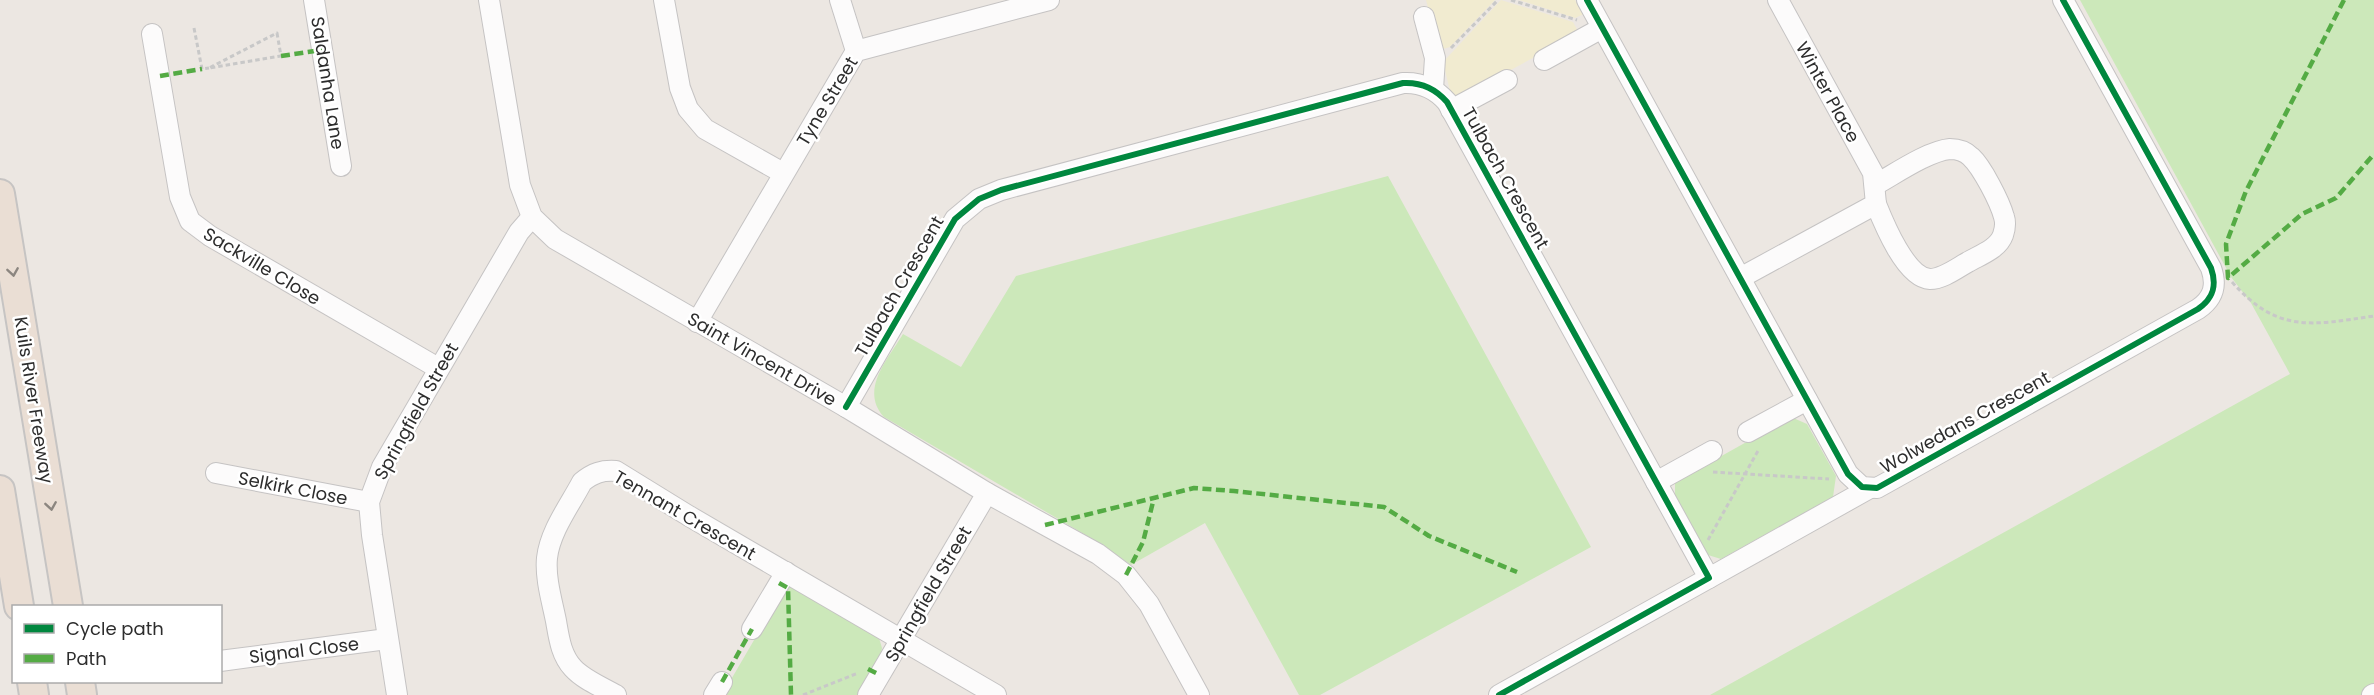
<svg xmlns="http://www.w3.org/2000/svg" width="2374" height="695" viewBox="0 0 2374 695" font-family="Poppins,sans-serif">
	<style>
		.green { fill: #cce8ba }
		.sand { fill: #f1ebd0 }
		.lines { fill: none; stroke-linecap: round; stroke-linejoin: round }
		.minor-casing { stroke: #c5c3c3; stroke-width: 22 }
		.highway-casing { stroke: #c6c4c3; stroke-width: 32 }
		.path { stroke: #c8c8c8; stroke-width: 3; stroke-dasharray: 4.5 3; stroke-linecap: butt }
		.minor { stroke: #fcfbfb; stroke-width: 20 }
		.highway { stroke: #eaded4; stroke-width: 28 }
		.quiet { stroke: #54ab44; stroke-width: 4.5; stroke-dasharray: 9 4.5; stroke-linecap: butt }
		.cycleway-casing { stroke: #fff; stroke-width: 10 }
		.cycleway { stroke: #00873e; stroke-width: 6 }
		.oneway { stroke: #8c8680 }
		.labels { text-anchor: middle; dominant-baseline: central; stroke-width: 5; stroke-linejoin: round; paint-order: stroke }
		.street-label { font-size: 18px; fill: #2d2d2d; stroke: #fff }
	</style>
	<rect width="100%" height="100%" fill="#ece7e2"/>
	<g class="green">
		<path d="M 2080,0 L 2374,0 L 2374,695 L 1710,695 L 2290,374 L 2251,303 L 2231,277 Z"/>
		<path d="M 1388,176 L 1591,547 L 1320,695 L 1299,695 L 1205,523 L 1131,565 L 1101,544 L 884,417 C 859,390 888,359 903,334 L 961,367 L 1016,276 Z"/>
		<path d="M 1791,417 L 1807,424 L 1836,476 L 1833,497 L 1721,559 L 1708,555 L 1675,495 L 1675,482 Z"/>
		<path d="M 788,582 L 879,638 L 882,648 L 881,655 L 857,695 L 722,695 Z"/>
	</g>
	<g class="sand">
		<path d="M 1426,0 L 1495,0 L 1450,47 L 1443,49 L 1439,48 Z"/>
		<path d="M 1501,0 L 1573,22 L 1579,33 L 1457,99 L 1450,91 L 1443,62 Z"/>
		<path d="M 1519,0 L 1575,0 L 1584,14 L 1575,18 Z"/>
	</g>
	<g class="lines">
		<g class="minor-casing">
			<g id="minor">
				<path d="M 314,0 L 341,166"/>
				<path d="M 489,0 L 520,185 L 532,217 L 555,239 L 846,407 L 987,493 L 1098,554 L 1126,575 L 1149,604 L 1199,695"/>
				<path d="M 664,0 L 680,88 L 688,109 L 705,129 L 783,173"/>
				<path d="M 840,0 L 856,51"/>
				<path d="M 1587,0 L 1848,474 L 1862,487 L 1877,488 L 2198,309 C 2214,298 2217,285 2211,268 L 2063,0"/>
				<path d="M 1424,17 L 1435,58 L 1433,89"/>
				<path d="M 152,34 L 180,197 L 190,221 L 210,236 L 438,368"/>
				<path d="M 1544,60 L 1602,28"/>
				<path d="M 1451,110 L 1507,80"/>
				<path d="M 1875,185 C 1895,174 1928,151 1950,149 C 1958,149 1965,151 1971,157 C 1982,167 2000,202 2004,217 C 2006,223 2005,229 2003,235 C 1998,249 1980,255 1968,262 C 1957,268 1943,279 1930,279 C 1906,278 1884,224 1876,204"/>
				<path d="M 1740,278 L 1876,204 L 1873,173 L 1778,0"/>
				<path d="M 697,322 L 856,51 L 1049,0"/>
				<path d="M 846,407 L 955,219 L 979,199 L 1001,190 L 1403,83 C 1421,82 1435,88 1447,102 L 1709,578 L 1499,695"/>
				<path d="M 1748,432 L 1807,400"/>
				<path d="M 216,473 L 369,502"/>
				<path d="M 1656,482 L 1712,451"/>
				<path d="M 1709,578 L 1870,488"/>
				<path d="M 752,629 L 786,572"/>
				<path d="M 220,661 L 387,639"/>
				<path d="M 397,695 L 372,535 L 369,502 L 382,467 L 519,232 L 532,217"/>
				<path d="M 616,695 C 602,687 584,680 573,668 C 561,655 559,638 556,621 C 552,601 545,578 547,558 C 550,531 570,505 582,482 C 593,473 602,470 616,471 L 689,516 L 996,695"/>
				<path d="M 714,695 L 722,682"/>
				<path d="M 868,695 L 987,493"/>
				<path d="M 2372,695 L 2374,694"/>
			</g>
		</g>
		<g class="highway-casing">
			<g id="highway">
				<path d="M 0,194 L 68,606"/>
				<path d="M 0,490 L 19,606"/>
				<path d="M 32,682 L 34,695"/>
				<path d="M 80,682 L 82,695"/>
			</g>
		</g>
		<g class="path">
			<path d="M 1511,0 L 1577,20"/>
			<path d="M 194,28 L 202,69 L 209,68"/>
			<path d="M 277,33 L 281,56 L 209,68 Z"/>
			<path d="M 1451,48 L 1498,0"/>
			<path d="M 2232,282 C 2278,334 2312,325 2374,316"/>
			<path d="M 1713,472 L 1829,479"/>
			<path d="M 1708,540 L 1759,449"/>
			<path d="M 803,695 L 858,673"/>
		</g>
		<use href="#minor" class="minor"/>
		<use href="#highway" class="highway"/>
		<g class="quiet">
			<path d="M 2344,0 L 2246,191 L 2226,244 L 2228,278 L 2302,214 L 2336,198 L 2374,154"/>
			<path d="M 281,56 L 322,50"/>
			<path d="M 160,76 L 202,69"/>
			<path d="M 1045,525 L 1194,488 L 1234,491 L 1384,507 L 1429,536 L 1517,572"/>
			<path d="M 1126,575 L 1143,542 L 1154,498"/>
			<path d="M 779,583 L 788,588 L 791,695"/>
			<path d="M 868,669 L 880,675"/>
			<path d="M 722,682 L 752,629"/>
		</g>
		<g class="cycleway-casing">
			<g id="cycleway">
				<path d="M 1587,0 L 1848,474 L 1862,487 L 1877,488 L 2198,309 C 2214,298 2217,285 2211,268 L 2063,0"/>
				<path d="M 846,407 L 955,219 L 979,199 L 1001,190 L 1403,83 C 1421,82 1435,88 1447,102 L 1709,578 L 1499,695"/>
			</g>
		</g>
		<use href="#cycleway" class="cycleway"/>
	</g>
	<defs><path id="oneway-chevron" d="M-2-3.5L2.5 0L-2 3.5" fill="none" stroke-width="1.6" stroke-linecap="round" stroke-linejoin="round" transform="scale(1.5)"/></defs>
	<g class="oneway">
		<use href="#oneway-chevron" transform="translate(13 272) rotate(81)"/>
		<use href="#oneway-chevron" transform="translate(51 506) rotate(81)"/>
	</g>
	<g class="labels">
		<g class="street-label">
			<text transform="translate(328 83) rotate(81)">Saldanha Lane</text>
			<text transform="translate(1828 92) rotate(61)">Winter Place</text>
			<text transform="translate(827 101) rotate(-59)">Tyne Street</text>
			<text transform="translate(1506 178) rotate(61)">Tulbach Crescent</text>
			<text transform="translate(262 266) rotate(31)">Sackville Close</text>
			<text transform="translate(899 286) rotate(-60)">Tulbach Crescent</text>
			<text transform="translate(762 359) rotate(30)">Saint Vincent Drive</text>
			<text transform="translate(34 400) rotate(81)">Kuils River Freeway</text>
			<text transform="translate(416 411) rotate(-61)">Springfield Street</text>
			<text transform="translate(1965 422) rotate(-29)">Wolwedans Crescent</text>
			<text transform="translate(293 488) rotate(11)">Selkirk Close</text>
			<text transform="translate(685 515) rotate(30)">Tennant Crescent</text>
			<text transform="translate(928 594) rotate(-60)">Springfield Street</text>
			<text transform="translate(304 650) rotate(-7)">Signal Close</text>
		</g>
	</g>
	<rect x="12" y="605" width="210" height="78" fill="#ffffff" stroke="#ababab" stroke-width="1.5"/>
	<rect x="24" y="624" width="30" height="9" fill="#00873e" stroke="#ababab" stroke-width="1.5"/>
	<text x="66" y="635" font-size="18" fill="#2d2d2d">Cycle path</text>
	<rect x="24" y="654" width="30" height="9" fill="#54ab44" stroke="#ababab" stroke-width="1.5"/>
	<text x="66" y="665" font-size="18" fill="#2d2d2d">Path</text>
</svg>
